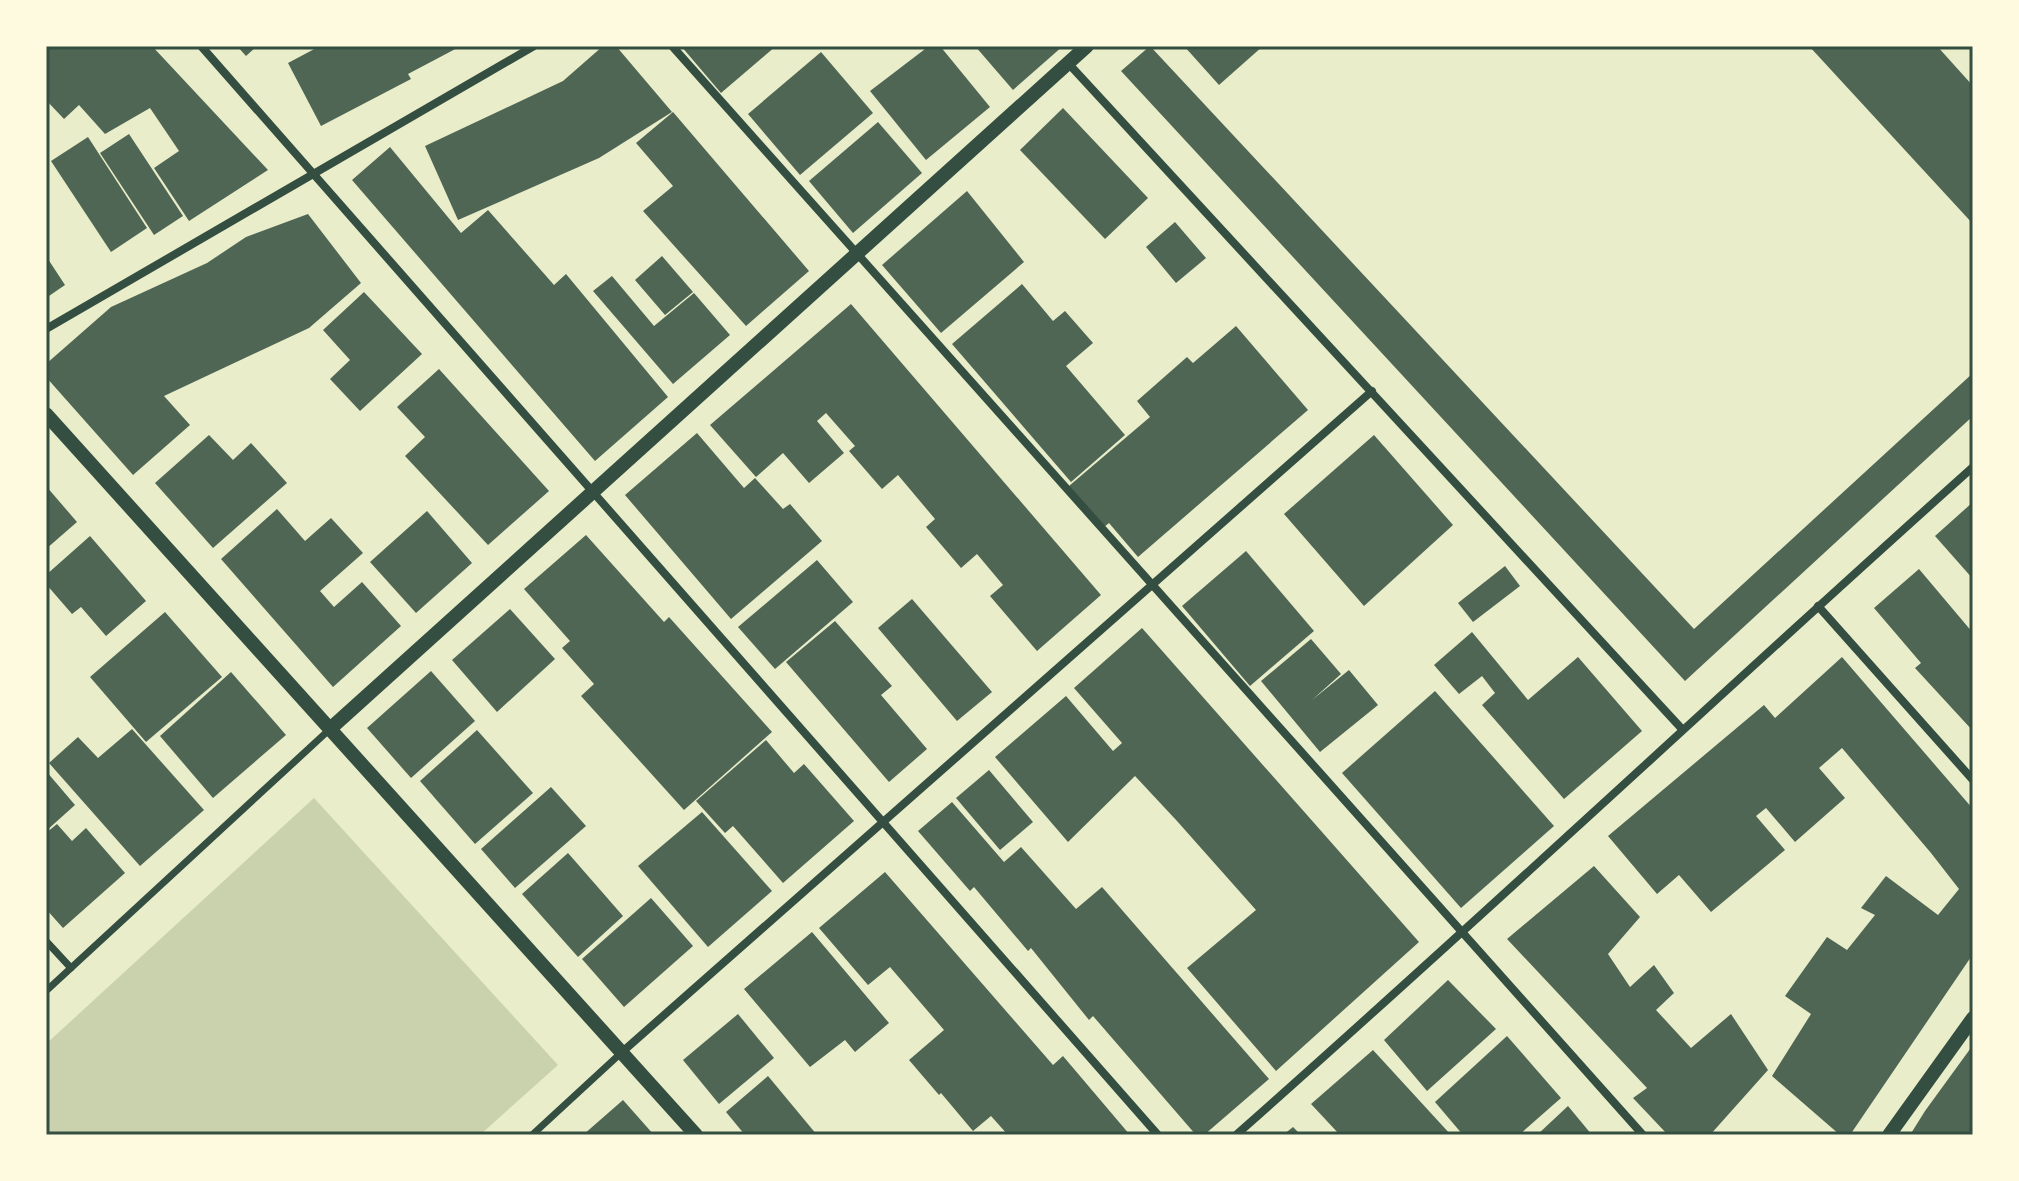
<svg xmlns="http://www.w3.org/2000/svg" width="2019" height="1181" viewBox="0 0 2019 1181" font-family="Commissioner,sans-serif">
	<style>
		.green { fill: #cad2ad }
		.building { fill: #4f6655 }
		.lines { fill: none; stroke-linecap: round; stroke-linejoin: round }
		.pedestrian { stroke: #344e41; stroke-width: 7 }
		.minor { stroke: #344e41; stroke-width: 8 }
		.tertiary { stroke: #344e41; stroke-width: 14 }
		.neatline { fill: none; stroke: #344e41; stroke-width: 3 }
	</style>
	<rect width="100%" height="100%" fill="#e9edc9"/>
	<path class="green" d="M 314,798 L 558,1065 L 480,1135 L 46,1135 L 46,1044 Z"/>
	<g class="building">
		<path d="M 46,46 L 152,46 L 268,170 L 189,221 L 154,168 L 179,151 L 150,108 L 105,134 L 79,105 L 64,119 L 46,100 Z"/>
		<path d="M 237,46 L 257,46 L 246,56 Z"/>
		<path d="M 320,46 L 461,46 L 408,74 L 411,79 L 321,126 L 288,63 Z"/>
		<path d="M 603,46 L 616,46 L 672,112 L 599,158 L 458,220 L 425,146 L 563,81 Z"/>
		<path d="M 681,46 L 776,46 L 721,93 Z"/>
		<path d="M 929,46 L 940,46 L 990,107 L 926,160 L 870,91 Z"/>
		<path d="M 975,46 L 1063,46 L 1013,90 Z"/>
		<path d="M 1150,46 L 1694,629 L 1973,373 L 1973,416 L 1685,681 L 1121,71 Z"/>
		<path d="M 1184,46 L 1263,46 L 1219,85 Z"/>
		<path d="M 1809,46 L 1937,46 L 1973,86 L 1973,224 Z"/>
		<path d="M 821,52 L 873,113 L 800,175 L 748,114 Z"/>
		<path d="M 1063,108 L 1148,198 L 1105,239 L 1020,150 Z"/>
		<path d="M 673,112 L 809,271 L 746,326 L 643,211 L 673,186 L 636,143 Z"/>
		<path d="M 878,122 L 922,173 L 853,233 L 809,181 Z"/>
		<path d="M 129,134 L 183,216 L 154,235 L 100,153 Z"/>
		<path d="M 88,137 L 147,228 L 111,252 L 51,161 Z"/>
		<path d="M 390,147 L 461,233 L 488,210 L 554,285 L 566,274 L 668,397 L 595,461 L 352,180 Z"/>
		<path d="M 967,191 L 1024,262 L 941,333 L 882,265 Z"/>
		<path d="M 308,214 L 361,283 L 309,328 L 164,396 L 190,425 L 133,475 L 46,377 L 46,364 L 111,307 L 207,263 L 246,237 Z"/>
		<path d="M 1175,222 L 1206,258 L 1176,283 L 1146,247 Z"/>
		<path d="M 46,256 L 65,285 L 46,298 Z"/>
		<path d="M 662,256 L 693,292 L 665,315 L 635,280 Z"/>
		<path d="M 612,276 L 654,326 L 694,293 L 730,335 L 673,384 L 593,291 Z"/>
		<path d="M 1022,284 L 1053,321 L 1065,311 L 1093,343 L 1066,366 L 1125,435 L 1071,482 L 952,344 Z"/>
		<path d="M 364,292 L 422,354 L 360,411 L 330,379 L 350,360 L 323,330 Z"/>
		<path d="M 851,304 L 1101,595 L 1037,651 L 990,596 L 1003,585 L 977,554 L 961,568 L 926,527 L 935,519 L 898,475 L 882,489 L 849,451 L 855,446 L 826,413 L 817,421 L 844,453 L 809,483 L 783,453 L 756,477 L 710,425 Z"/>
		<path d="M 1236,326 L 1308,410 L 1138,557 L 1109,523 L 1104,527 L 1069,486 L 1150,417 L 1137,401 L 1187,357 L 1193,363 Z"/>
		<path d="M 439,369 L 549,491 L 488,545 L 405,456 L 425,437 L 397,407 Z"/>
		<path d="M 697,433 L 744,488 L 755,478 L 783,509 L 790,504 L 822,541 L 731,619 L 625,495 Z"/>
		<path d="M 209,435 L 233,460 L 251,443 L 287,483 L 213,548 L 155,483 Z"/>
		<path d="M 1374,435 L 1453,525 L 1364,606 L 1284,514 Z"/>
		<path d="M 46,486 L 77,522 L 46,549 Z"/>
		<path d="M 1973,502 L 1973,579 L 1935,536 Z"/>
		<path d="M 277,509 L 305,541 L 331,518 L 363,553 L 320,591 L 334,607 L 362,582 L 401,626 L 333,687 L 221,559 Z"/>
		<path d="M 427,511 L 472,563 L 416,613 L 370,562 Z"/>
		<path d="M 586,535 L 664,622 L 669,617 L 772,732 L 684,810 L 581,696 L 594,684 L 562,648 L 570,641 L 524,589 Z"/>
		<path d="M 90,536 L 146,601 L 106,636 L 81,607 L 72,614 L 46,584 L 46,575 Z"/>
		<path d="M 1246,551 L 1314,631 L 1250,686 L 1182,606 Z"/>
		<path d="M 817,560 L 853,602 L 775,669 L 738,627 Z"/>
		<path d="M 1505,566 L 1520,586 L 1473,622 L 1458,603 Z"/>
		<path d="M 1919,569 L 1973,633 L 1973,731 L 1915,668 L 1921,663 L 1874,608 Z"/>
		<path d="M 912,599 L 992,692 L 957,721 L 878,628 Z"/>
		<path d="M 510,609 L 555,659 L 497,712 L 452,660 Z"/>
		<path d="M 165,612 L 222,677 L 146,742 L 90,677 Z"/>
		<path d="M 835,621 L 892,686 L 881,695 L 927,749 L 889,782 L 786,662 Z"/>
		<path d="M 1142,628 L 1419,942 L 1276,1071 L 1187,968 L 1256,910 L 1177,821 L 1135,776 L 1068,842 L 995,757 L 1066,696 L 1113,751 L 1122,743 L 1074,688 Z"/>
		<path d="M 1472,632 L 1528,700 L 1578,657 L 1642,731 L 1564,799 L 1482,705 L 1495,693 L 1482,676 L 1459,694 L 1434,665 Z"/>
		<path d="M 1311,639 L 1341,674 L 1312,700 L 1349,670 L 1378,705 L 1320,752 L 1261,681 Z"/>
		<path d="M 1842,657 L 1973,809 L 1973,954 L 1850,1135 L 1840,1135 L 1772,1076 L 1811,1014 L 1785,996 L 1827,937 L 1847,950 L 1875,915 L 1861,908 L 1886,876 L 1938,915 L 1959,889 L 1931,853 L 1842,748 L 1819,768 L 1845,798 L 1795,842 L 1766,808 L 1756,816 L 1785,850 L 1711,912 L 1679,875 L 1657,894 L 1608,836 L 1764,705 L 1775,718 Z"/>
		<path d="M 431,671 L 475,721 L 411,778 L 367,728 Z"/>
		<path d="M 231,672 L 286,735 L 213,798 L 160,736 Z"/>
		<path d="M 1435,691 L 1554,826 L 1461,908 L 1342,773 Z"/>
		<path d="M 132,729 L 204,810 L 140,866 L 49,763 L 78,737 L 98,758 Z"/>
		<path d="M 477,730 L 533,793 L 475,844 L 420,781 Z"/>
		<path d="M 766,740 L 794,773 L 804,764 L 854,821 L 783,883 L 733,826 L 725,833 L 696,801 Z"/>
		<path d="M 989,770 L 1033,822 L 1000,850 L 956,798 Z"/>
		<path d="M 46,771 L 75,805 L 46,831 Z"/>
		<path d="M 551,787 L 586,826 L 515,888 L 481,849 Z"/>
		<path d="M 952,802 L 1004,862 L 1021,847 L 1076,909 L 1102,887 L 1269,1079 L 1204,1135 L 1196,1135 L 1093,1016 L 1089,1020 L 1031,948 L 1028,951 L 974,887 L 970,891 L 918,831 Z"/>
		<path d="M 702,812 L 772,891 L 708,947 L 638,866 Z"/>
		<path d="M 57,824 L 72,841 L 86,828 L 125,873 L 63,928 L 46,909 L 46,833 Z"/>
		<path d="M 568,853 L 623,916 L 578,957 L 522,894 Z"/>
		<path d="M 1594,866 L 1640,917 L 1608,954 L 1630,987 L 1654,965 L 1674,993 L 1656,1010 L 1691,1048 L 1731,1014 L 1768,1070 L 1710,1135 L 1668,1135 L 1633,1098 L 1647,1088 L 1507,939 Z"/>
		<path d="M 885,872 L 1053,1065 L 1063,1056 L 1130,1135 L 1008,1135 L 991,1116 L 973,1131 L 941,1093 L 939,1095 L 909,1060 L 944,1030 L 890,967 L 868,985 L 819,928 Z"/>
		<path d="M 651,898 L 693,946 L 624,1007 L 582,959 Z"/>
		<path d="M 812,932 L 889,1023 L 855,1052 L 845,1040 L 810,1067 L 744,989 Z"/>
		<path d="M 1448,980 L 1496,1029 L 1427,1091 L 1384,1040 Z"/>
		<path d="M 738,1014 L 774,1058 L 719,1104 L 683,1060 Z"/>
		<path d="M 1507,1036 L 1561,1098 L 1519,1135 L 1463,1135 L 1435,1102 Z"/>
		<path d="M 1973,1045 L 1973,1135 L 1910,1135 L 1925,1111 Z"/>
		<path d="M 1373,1050 L 1451,1135 L 1340,1135 L 1311,1104 Z"/>
		<path d="M 768,1076 L 817,1135 L 745,1135 L 726,1112 Z"/>
		<path d="M 623,1100 L 654,1135 L 583,1135 Z"/>
		<path d="M 1568,1106 L 1592,1135 L 1537,1135 Z"/>
		<path d="M 1293,1127 L 1301,1135 L 1283,1135 Z"/>
	</g>
	<g class="lines">
		<g class="pedestrian">
			<path d="M 46,941 L 71,968"/>
			<path d="M 46,991 L 330,729"/>
			<path d="M 532,1135 L 621,1053"/>
		</g>
		<g class="minor">
			<path d="M 201,46 L 1158,1135"/>
			<path d="M 672,46 L 1643,1135"/>
			<path d="M 1068,63 L 1682,729"/>
			<path d="M 46,329 L 534,46"/>
			<path d="M 1818,606 L 1973,780"/>
			<path d="M 621,1053 L 1372,391"/>
			<path d="M 1236,1135 C 1484,916 1726,688 1973,467"/>
		</g>
		<g class="tertiary">
			<path d="M 46,414 L 696,1135"/>
			<path d="M 330,729 L 1087,46"/>
			<path d="M 1889,1135 L 1973,1018"/>
		</g>
	</g>
	<rect width="2019" height="1181" fill="none" stroke="#fefae0" stroke-width="96"/>
	<rect x="48" y="48" width="1923" height="1085" class="neatline"/>
</svg>
